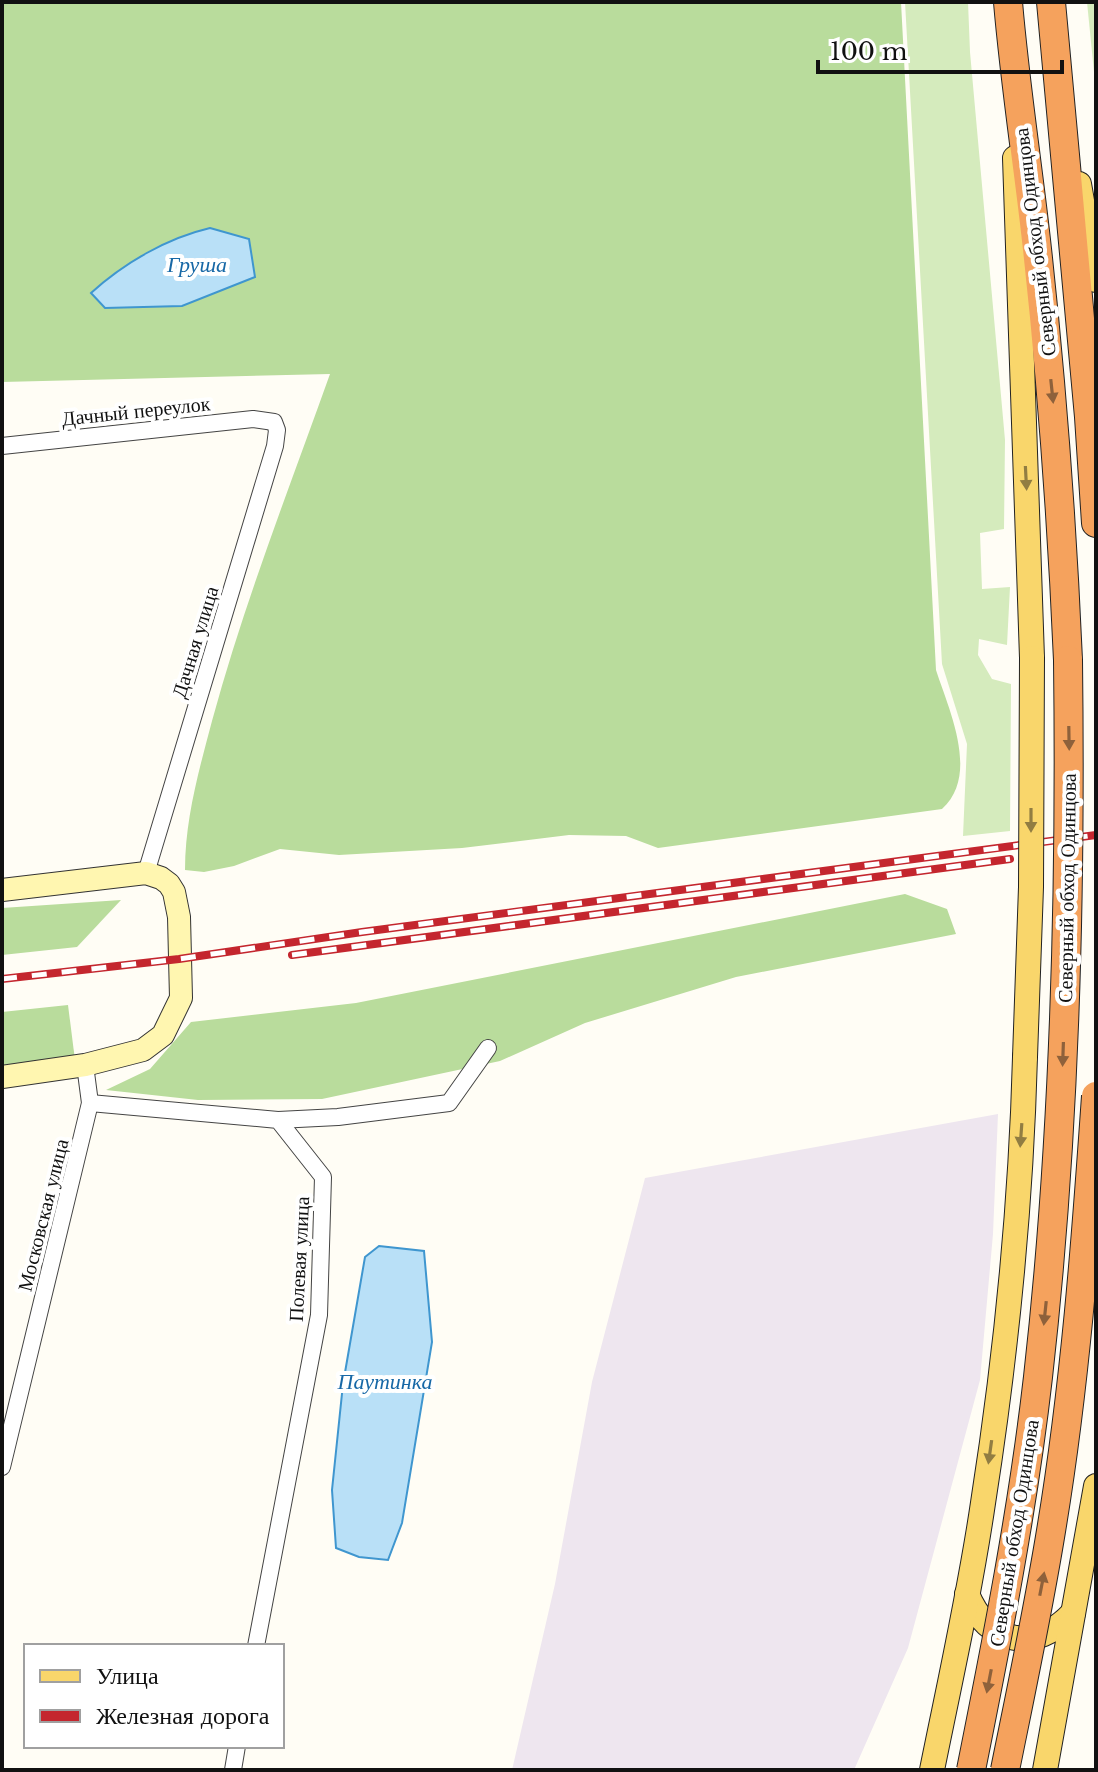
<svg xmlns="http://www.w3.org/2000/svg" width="1098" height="1772" viewBox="0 0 1098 1772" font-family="'Libre Baskerville',serif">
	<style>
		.industrial { fill: #eee6ef }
		.green { fill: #d5ebbd }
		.forest { fill: #b9dc9c }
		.water { fill: #b9e0f7; stroke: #3f96cf; stroke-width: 2 }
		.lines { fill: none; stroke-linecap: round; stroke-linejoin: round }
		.street-casing { stroke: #444; stroke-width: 18 }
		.secondary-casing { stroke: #333; stroke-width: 24 }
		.primary-casing { stroke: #222; stroke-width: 26 }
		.highway-casing { stroke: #222; stroke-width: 30 }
		.street { stroke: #fff; stroke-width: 16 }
		.secondary { stroke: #fff6b0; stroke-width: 22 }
		.primary { stroke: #f9d66b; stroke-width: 24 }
		.highway { stroke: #f5a25d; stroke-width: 28 }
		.rail-casing { stroke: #c4262e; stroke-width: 8 }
		.rail { stroke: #fff; stroke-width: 5; stroke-dasharray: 15; stroke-linecap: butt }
		.primary-bridge-casing { stroke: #222; stroke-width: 26; stroke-linecap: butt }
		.highway-bridge-casing { stroke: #222; stroke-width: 30; stroke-linecap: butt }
		.primary-bridge { stroke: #f9d66b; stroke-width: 24 }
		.highway-bridge { stroke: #f5a25d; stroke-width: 28 }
		.oneway { fill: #8e613b }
		.oneway2 { fill: #917d42 }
		.labels { text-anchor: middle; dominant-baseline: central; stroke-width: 8; stroke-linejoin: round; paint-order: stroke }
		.street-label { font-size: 20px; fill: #111; stroke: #fff }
		.water-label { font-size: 22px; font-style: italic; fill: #1768a6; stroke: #fff }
	</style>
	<rect width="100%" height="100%" fill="#fffdf5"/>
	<path class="industrial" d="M 998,1114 L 993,1234 L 980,1380 L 908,1648 L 854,1770 L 512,1770 L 555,1584 L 592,1382 L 645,1178 Z"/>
	<g class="green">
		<path d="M 905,2 L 968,2 L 970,52 L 1005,440 L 1004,529 L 980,533 L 982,589 L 1010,587 L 1007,645 L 979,639 L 978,655 L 992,679 L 1011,684 L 1010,831 L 963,836 L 967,744 L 942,664 Z"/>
		<path d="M 1087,2 L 1096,2 L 1096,92 Z"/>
	</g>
	<g class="forest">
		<path d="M 2,2 L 901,2 L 936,670 C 949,710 980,775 942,809 L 658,848 L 626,836 L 569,835 L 462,848 L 339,855 L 280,849 L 234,866 L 204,872 L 185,870 C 185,819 199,770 212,721 C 244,603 289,489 330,374 L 2,382 Z"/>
		<path d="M 905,894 L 947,909 L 956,934 L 736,977 L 585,1023 L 500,1061 L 322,1099 L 198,1100 L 106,1090 L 150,1069 L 191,1022 L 356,1003 Z"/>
		<path d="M 121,900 L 77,947 L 2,955 L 2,908 Z"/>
		<path d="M 68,1005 L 75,1060 L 2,1071 L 2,1012 Z"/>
	</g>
	<g class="water">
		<path d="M 210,228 L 249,239 L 255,277 L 182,306 L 105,308 L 91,293 C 124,263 167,238 210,228 Z"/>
		<path d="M 379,1246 L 424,1251 L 432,1342 L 402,1523 L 388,1560 L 359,1557 L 336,1548 L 332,1490 L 343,1384 L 365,1257 Z"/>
	</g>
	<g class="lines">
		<g class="street-casing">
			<g id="street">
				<path d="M 2,446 L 253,419 L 274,422 L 277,430 L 275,446 L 146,873"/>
				<path d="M 90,1103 L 278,1120 L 323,1177 L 319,1315 L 256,1646"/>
				<path d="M 278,1120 L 338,1117 L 449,1103 L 488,1048"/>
				<path d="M 2,1467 L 90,1103 L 85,1065"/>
				<path d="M 233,1770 L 237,1746"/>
			</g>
		</g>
		<g class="secondary-casing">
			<path id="secondary" d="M 2,890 L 146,873 L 161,878 L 169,884 L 174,892 L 179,917 L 181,998 L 163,1035 L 143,1050 L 85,1065 L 2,1077"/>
		</g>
		<g class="primary-casing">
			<g id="primary">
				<path d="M 1015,158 L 1032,658"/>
				<path d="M 1079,184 L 1096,280"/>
				<path d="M 967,1594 C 988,1645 1035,1653 1073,1613"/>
				<path d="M 932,1770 C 950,1681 970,1592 983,1503 C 1006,1356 1021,1206 1025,1057"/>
				<path d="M 1045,1770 L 1096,1486"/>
			</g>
		</g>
		<g class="highway-casing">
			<g id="highway">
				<path d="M 1008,2 C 1015,85 1028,166 1037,249 C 1052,386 1062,522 1068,660"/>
				<path d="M 1051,2 L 1089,417 L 1096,523"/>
			</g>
		</g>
		<use href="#street" class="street"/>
		<use href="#secondary" class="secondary"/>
		<use href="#primary" class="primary"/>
		<use href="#highway" class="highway"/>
		<g class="rail-casing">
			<g id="rail">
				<path d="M 292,955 L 1010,859"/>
				<path d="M 2,979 L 179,959 L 362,932 L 1096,835"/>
			</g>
		</g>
		<use href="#rail" class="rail"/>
		<g class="primary-bridge-casing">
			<path id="primary-bridge" d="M 1025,1057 L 1031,887 L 1032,658"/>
		</g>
		<g class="highway-bridge-casing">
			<g id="highway-bridge">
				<path d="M 971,1770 C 997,1640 1023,1509 1038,1377 C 1065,1139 1071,899 1068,660"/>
				<path d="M 1005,1770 C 1021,1691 1038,1611 1051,1531 C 1075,1387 1086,1241 1096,1096"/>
			</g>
		</g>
		<use href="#primary-bridge" class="primary-bridge"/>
		<use href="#highway-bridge" class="highway-bridge"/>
	</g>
	<defs><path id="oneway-solid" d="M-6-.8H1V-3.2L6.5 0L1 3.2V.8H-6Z" transform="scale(2)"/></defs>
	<g class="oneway">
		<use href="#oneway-solid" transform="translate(1052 391) rotate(84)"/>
		<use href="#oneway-solid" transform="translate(1069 738) rotate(89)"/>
		<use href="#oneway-solid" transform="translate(1063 1054) rotate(92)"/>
		<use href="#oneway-solid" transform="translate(1045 1313) rotate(96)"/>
		<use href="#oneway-solid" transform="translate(1042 1584) rotate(-79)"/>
		<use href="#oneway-solid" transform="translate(989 1681) rotate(101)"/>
	</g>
	<g class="oneway2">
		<use href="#oneway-solid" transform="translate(1026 478) rotate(87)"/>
		<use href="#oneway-solid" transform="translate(1031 820) rotate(90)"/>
		<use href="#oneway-solid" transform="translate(1021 1135) rotate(94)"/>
		<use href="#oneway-solid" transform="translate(990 1452) rotate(98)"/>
	</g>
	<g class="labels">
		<g class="street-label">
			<text transform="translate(1035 242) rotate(-97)">Северный обход Одинцова</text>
			<text transform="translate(136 411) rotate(-6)">Дачный переулок</text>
			<text transform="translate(195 642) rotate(-73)">Дачная улица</text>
			<text transform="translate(1067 888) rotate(-89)">Северный обход Одинцова</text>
			<text transform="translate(43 1215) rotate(-76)">Московская улица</text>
			<text transform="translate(299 1259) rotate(-87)">Полевая улица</text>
			<text transform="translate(1014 1533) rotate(-81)">Северный обход Одинцова</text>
		</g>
		<g class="water-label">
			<text x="197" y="264">Груша</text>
			<text x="385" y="1381">Паутинка</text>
		</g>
	</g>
	<rect width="1098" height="1772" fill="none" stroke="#111111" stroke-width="8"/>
	<rect x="24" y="1644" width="260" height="104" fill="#ffffff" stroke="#a0a0a0" stroke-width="2"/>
	<rect x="40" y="1670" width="40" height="12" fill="#f9d66b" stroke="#a0a0a0" stroke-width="2"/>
	<text x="96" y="1684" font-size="24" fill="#111111">Улица</text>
	<rect x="40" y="1710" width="40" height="12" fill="#c4262e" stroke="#a0a0a0" stroke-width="2"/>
	<text x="96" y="1724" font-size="24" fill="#111111">Железная дорога</text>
	<path d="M818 60v12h244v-12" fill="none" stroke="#111111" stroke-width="4"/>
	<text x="830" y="60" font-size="24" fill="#111111" stroke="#ffffff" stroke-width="6" paint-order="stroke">100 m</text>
</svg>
